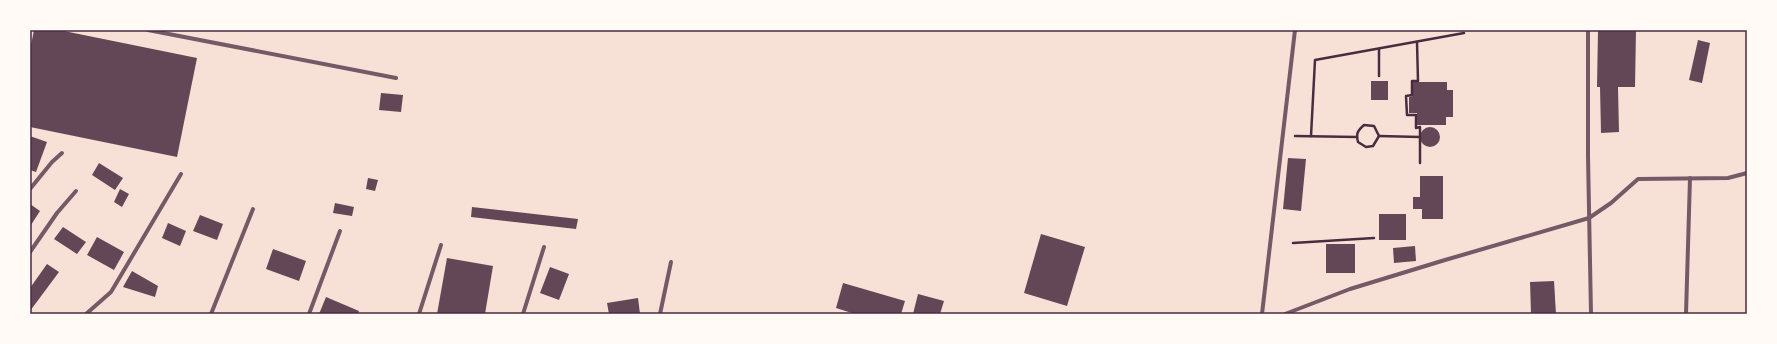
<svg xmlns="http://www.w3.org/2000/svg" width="1777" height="344" viewBox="0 0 1777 344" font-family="Montserrat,sans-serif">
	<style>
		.building { fill: #644757 }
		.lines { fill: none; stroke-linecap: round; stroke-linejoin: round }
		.path { stroke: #4a2c40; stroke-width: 2.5 }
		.minor { stroke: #755966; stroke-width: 4 }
		.neatline { fill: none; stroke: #4a2c40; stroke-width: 1.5 }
	</style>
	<rect width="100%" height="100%" fill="#f7e1d7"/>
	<g class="building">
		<path d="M 34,30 L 59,30 L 197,58 L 177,157 L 30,127 L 30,50 Z"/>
		<path d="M 1598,30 L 1636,30 L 1635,87 L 1618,87 L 1619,132 L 1601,133 L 1600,87 L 1597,87 Z"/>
		<path d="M 1698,40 L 1710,43 L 1702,83 L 1689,80 Z"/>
		<rect x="1371" y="81" width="17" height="19"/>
		<path d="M 1413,82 L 1447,82 L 1447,90 L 1453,90 L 1453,117 L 1446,117 L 1446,125 L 1417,125 L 1417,113 L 1409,113 L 1409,97 L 1413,96 Z"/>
		<path d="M 381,93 L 403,95 L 401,112 L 379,110 Z"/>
		<circle cx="1430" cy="137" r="10"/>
		<path d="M 30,136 L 47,142 L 36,172 L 30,170 Z"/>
		<path d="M 1288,158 L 1306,159 L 1301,211 L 1283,209 Z"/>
		<path d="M 99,163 L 123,178 L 115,190 L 92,175 Z"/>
		<path d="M 1420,176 L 1443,176 L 1443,219 L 1422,219 L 1422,209 L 1413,209 L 1413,197 L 1420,197 Z"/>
		<path d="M 368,178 L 378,180 L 375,191 L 366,189 Z"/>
		<path d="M 120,189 L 129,194 L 122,207 L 114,202 Z"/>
		<path d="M 335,203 L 354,207 L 352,216 L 333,213 Z"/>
		<path d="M 30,204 L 40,211 L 31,225 L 30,224 Z"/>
		<path d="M 472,207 L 578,219 L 576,229 L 471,217 Z"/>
		<rect x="1379" y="214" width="27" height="26"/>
		<path d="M 200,215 L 223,224 L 217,240 L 193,231 Z"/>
		<path d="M 168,223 L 186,231 L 180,246 L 162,238 Z"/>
		<path d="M 63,227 L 86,242 L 77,254 L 54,239 Z"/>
		<path d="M 1041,234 L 1085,247 L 1067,306 L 1024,293 Z"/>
		<path d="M 97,237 L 124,252 L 114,270 L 87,255 Z"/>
		<rect x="1326" y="244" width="29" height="29"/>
		<path d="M 1415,246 L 1416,261 L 1394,263 L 1393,248 Z"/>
		<path d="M 273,249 L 306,261 L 299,281 L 266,269 Z"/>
		<path d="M 447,258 L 493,266 L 485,314 L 437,314 Z"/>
		<path d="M 47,264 L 59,272 L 30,311 L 30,288 Z"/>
		<path d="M 550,267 L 569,274 L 559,300 L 540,293 Z"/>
		<path d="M 132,271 L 158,286 L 155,297 L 123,287 Z"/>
		<path d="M 1554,281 L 1556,314 L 1531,314 L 1530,282 Z"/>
		<path d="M 843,283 L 905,301 L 901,314 L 855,314 L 836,308 Z"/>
		<path d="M 918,294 L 944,301 L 940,314 L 913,314 Z"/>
		<path d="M 326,297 L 359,311 L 358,314 L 319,314 Z"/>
		<path d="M 638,298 L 640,314 L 609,314 L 607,303 Z"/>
	</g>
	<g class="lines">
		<g class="path">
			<path d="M 1417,42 L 1418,81 L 1412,81 L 1412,95 L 1406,96 L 1407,115 L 1416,115 L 1416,128 L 1420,127 L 1420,163"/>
			<path d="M 1379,49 L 1379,76"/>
			<path d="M 1364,125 L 1374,126 L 1379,136 L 1373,146 L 1366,147 L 1358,142 C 1356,134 1357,131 1364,125 Z"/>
			<path d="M 1295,136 L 1357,137"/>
			<path d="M 1311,136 L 1315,60 L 1464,33"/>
			<path d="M 1379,136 L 1420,137"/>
			<path d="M 1293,243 L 1374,238"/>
		</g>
		<g class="minor">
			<path d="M 148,30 L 396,78"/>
			<path d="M 1588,30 L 1588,156 L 1591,314"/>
			<path d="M 30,189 L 52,162 L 62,153"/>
			<path d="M 30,252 L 57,213 L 76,191"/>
			<path d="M 86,314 L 111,292 L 181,174"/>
			<path d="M 211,314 L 253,209"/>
			<path d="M 309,314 L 340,231"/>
			<path d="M 419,314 L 441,245"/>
			<path d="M 523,314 L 544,247"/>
			<path d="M 660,314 L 671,262"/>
			<path d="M 1262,314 L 1295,30"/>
			<path d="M 1285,314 L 1350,289 L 1445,260 L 1589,218 L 1611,203 L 1638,179 L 1728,178 L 1747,173"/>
			<path d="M 1686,314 L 1690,178"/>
		</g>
	</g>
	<rect width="1777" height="344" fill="none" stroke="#fffaf5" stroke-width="62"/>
	<rect x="31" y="31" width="1715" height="282" class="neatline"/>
</svg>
